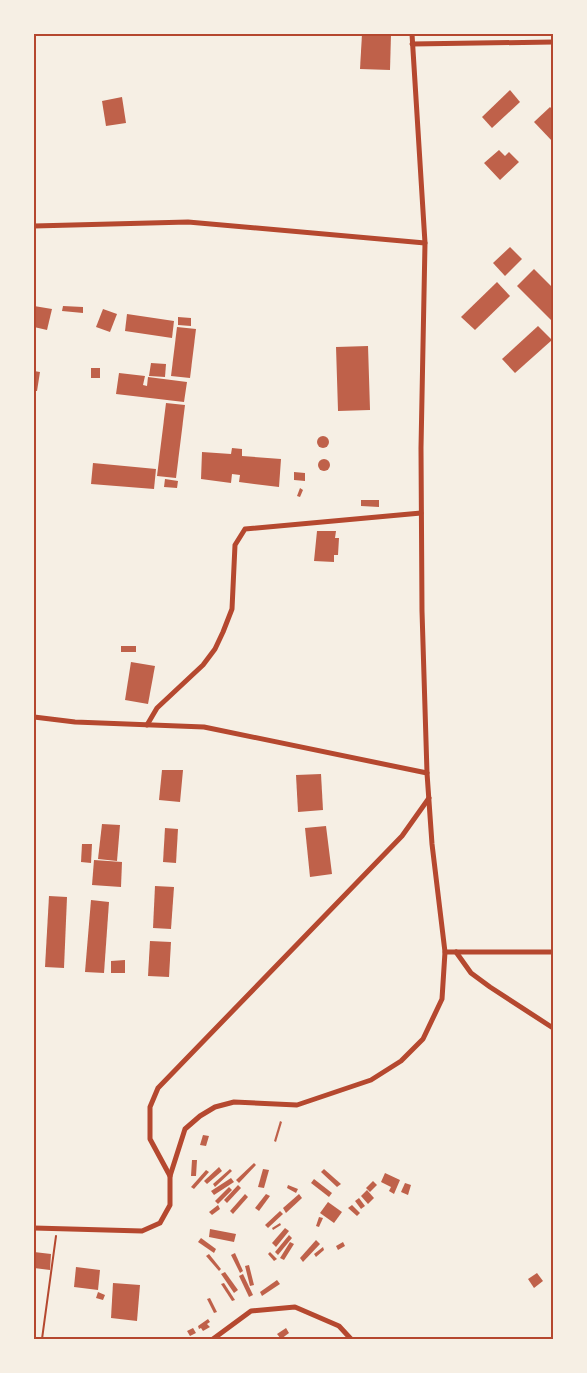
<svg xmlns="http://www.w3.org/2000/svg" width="587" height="1373" viewBox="0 0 587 1373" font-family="Mulish,sans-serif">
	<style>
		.building { fill: #bf614a }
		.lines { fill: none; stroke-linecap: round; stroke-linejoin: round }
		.path { stroke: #b5482f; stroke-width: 2 }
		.minor { stroke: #b5482f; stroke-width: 5 }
		.neatline { fill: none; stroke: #b5482f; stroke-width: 2 }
	</style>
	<rect width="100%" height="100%" fill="#f6efe4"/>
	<g class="building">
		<path d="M 362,34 L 391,34 L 390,70 L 360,69 Z"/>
		<path d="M 510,90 L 520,102 L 492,128 L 482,117 Z"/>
		<path d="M 122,97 L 126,123 L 106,126 L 102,101 Z"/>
		<path d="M 550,107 L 553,110 L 553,142 L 534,122 Z"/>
		<path d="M 499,150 L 505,156 L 509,152 L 519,162 L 500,180 L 484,163 Z"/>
		<path d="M 510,247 L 522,259 L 505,276 L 493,263 Z"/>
		<path d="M 534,269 L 553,288 L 553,318 L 551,320 L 517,286 Z"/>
		<path d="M 497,282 L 510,296 L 475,330 L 461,317 Z"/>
		<path d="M 34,306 L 52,309 L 47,330 L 34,327 Z"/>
		<path d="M 63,306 L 83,307 L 83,313 L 62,311 Z"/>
		<path d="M 103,309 L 117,314 L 110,332 L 96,327 Z"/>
		<path d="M 127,314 L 174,321 L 172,338 L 125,331 Z"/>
		<path d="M 178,317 L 191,318 L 191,326 L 178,325 Z"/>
		<path d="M 538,326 L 552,340 L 515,373 L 502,359 Z"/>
		<path d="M 177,327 L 196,329 L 190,378 L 171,376 Z"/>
		<path d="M 368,346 L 370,410 L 338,411 L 336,347 Z"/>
		<path d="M 151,363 L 166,364 L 165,377 L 149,376 Z"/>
		<rect x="91" y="368" width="9" height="10"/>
		<path d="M 34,371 L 40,372 L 37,391 L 34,391 Z"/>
		<path d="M 119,373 L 145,376 L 143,385 L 147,386 L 148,377 L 187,382 L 184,402 L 116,394 Z"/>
		<path d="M 166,403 L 185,405 L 176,478 L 157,476 Z"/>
		<circle cx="323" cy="442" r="6"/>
		<path d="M 232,448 L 242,449 L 242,456 L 281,459 L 279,487 L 239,482 L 240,475 L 232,474 L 231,483 L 201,479 L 202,452 L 231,454 Z"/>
		<circle cx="324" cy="465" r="6"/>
		<path d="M 93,463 L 156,469 L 154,489 L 91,484 Z"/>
		<path d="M 294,472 L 305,473 L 305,481 L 294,480 Z"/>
		<path d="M 165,479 L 178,481 L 177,488 L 164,487 Z"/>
		<path d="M 300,488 L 303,490 L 300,497 L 297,496 Z"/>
		<path d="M 361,500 L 379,500 L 379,507 L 361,506 Z"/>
		<path d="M 317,531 L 336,531 L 335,538 L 339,538 L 338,555 L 334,555 L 334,562 L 314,561 Z"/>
		<rect x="121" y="646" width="15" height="6"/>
		<path d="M 131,662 L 155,666 L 148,704 L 125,700 Z"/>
		<path d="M 162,770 L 183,770 L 180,802 L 159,800 Z"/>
		<path d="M 321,774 L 323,810 L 298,812 L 296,775 Z"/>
		<path d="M 102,824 L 120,825 L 117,861 L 98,859 Z"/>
		<path d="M 326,826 L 332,874 L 310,877 L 305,828 Z"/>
		<path d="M 165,828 L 178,829 L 176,863 L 163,862 Z"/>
		<path d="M 82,844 L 92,844 L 91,863 L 81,862 Z"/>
		<path d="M 94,860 L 122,862 L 121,887 L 92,885 Z"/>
		<path d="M 155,886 L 174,887 L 171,929 L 153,928 Z"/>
		<path d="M 49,896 L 67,897 L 64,968 L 45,967 Z"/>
		<path d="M 91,900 L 109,902 L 104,973 L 85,972 Z"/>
		<path d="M 150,941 L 171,942 L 169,977 L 148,976 Z"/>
		<path d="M 125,960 L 125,973 L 111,973 L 111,961 Z"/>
		<path d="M 280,1121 L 282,1122 L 276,1142 L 274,1141 Z"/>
		<path d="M 203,1135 L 209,1136 L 206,1146 L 200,1145 Z"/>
		<path d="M 192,1160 L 197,1160 L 196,1176 L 191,1176 Z"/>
		<path d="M 254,1163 L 256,1165 L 239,1183 L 236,1180 Z"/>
		<path d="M 219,1167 L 222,1171 L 207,1184 L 204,1181 Z"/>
		<path d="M 230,1169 L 232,1171 L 215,1187 L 213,1184 Z"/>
		<path d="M 263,1169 L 269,1170 L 264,1188 L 258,1187 Z"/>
		<path d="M 324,1169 L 341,1184 L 337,1187 L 321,1172 Z"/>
		<path d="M 206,1170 L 209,1172 L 194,1189 L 191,1187 Z"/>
		<path d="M 385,1173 L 400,1180 L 394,1194 L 389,1191 L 391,1187 L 381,1182 Z"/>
		<path d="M 231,1178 L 234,1182 L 214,1195 L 211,1191 Z"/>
		<path d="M 314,1179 L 332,1193 L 329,1197 L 311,1183 Z"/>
		<path d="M 373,1181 L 377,1185 L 370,1192 L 366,1188 Z"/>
		<path d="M 405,1183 L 411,1185 L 408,1195 L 401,1192 Z"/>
		<path d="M 238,1185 L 241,1188 L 227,1203 L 224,1200 Z"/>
		<path d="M 288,1185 L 298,1189 L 296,1193 L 287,1188 Z"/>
		<path d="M 229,1187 L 232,1190 L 218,1204 L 215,1201 Z"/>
		<path d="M 367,1190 L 374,1198 L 368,1204 L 361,1196 Z"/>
		<path d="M 245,1194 L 248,1197 L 233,1214 L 230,1211 Z"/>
		<path d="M 266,1194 L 270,1196 L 259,1211 L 255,1208 Z"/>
		<path d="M 299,1194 L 302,1198 L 286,1213 L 283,1208 Z"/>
		<path d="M 359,1198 L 365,1206 L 361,1209 L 355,1201 Z"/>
		<path d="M 328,1202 L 342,1212 L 334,1223 L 320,1213 Z"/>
		<path d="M 218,1205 L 220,1209 L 212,1215 L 209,1212 Z"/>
		<path d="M 352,1205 L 360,1213 L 357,1216 L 348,1208 Z"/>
		<path d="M 280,1211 L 283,1214 L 268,1228 L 265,1225 Z"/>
		<path d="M 319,1217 L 323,1218 L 319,1227 L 316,1226 Z"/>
		<path d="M 280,1223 L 281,1225 L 273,1230 L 272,1228 Z"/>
		<path d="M 285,1228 L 289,1231 L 276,1247 L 272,1243 Z"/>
		<path d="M 210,1229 L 236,1234 L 234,1242 L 209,1237 Z"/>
		<path d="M 289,1235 L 292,1238 L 278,1255 L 275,1252 Z"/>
		<path d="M 201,1238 L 216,1249 L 214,1253 L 198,1242 Z"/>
		<path d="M 316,1240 L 320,1244 L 303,1262 L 300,1258 Z"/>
		<path d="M 290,1242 L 294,1244 L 284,1260 L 280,1258 Z"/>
		<path d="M 343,1242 L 345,1246 L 338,1250 L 336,1246 Z"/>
		<path d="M 323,1247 L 324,1250 L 316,1257 L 314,1254 Z"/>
		<path d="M 34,1252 L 51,1254 L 50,1270 L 34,1268 Z"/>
		<path d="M 270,1252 L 277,1259 L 274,1261 L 268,1254 Z"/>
		<path d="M 235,1253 L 243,1271 L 240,1273 L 231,1255 Z"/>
		<path d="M 209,1254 L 221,1269 L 219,1271 L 206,1256 Z"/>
		<path d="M 249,1265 L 254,1285 L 250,1286 L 245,1266 Z"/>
		<path d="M 76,1267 L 100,1270 L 98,1290 L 74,1287 Z"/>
		<path d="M 225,1272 L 238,1290 L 234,1293 L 221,1274 Z"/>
		<path d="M 537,1273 L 543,1281 L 534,1288 L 528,1279 Z"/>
		<path d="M 243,1274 L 253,1295 L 249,1297 L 239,1276 Z"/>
		<path d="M 277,1280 L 280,1284 L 262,1296 L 260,1292 Z"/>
		<path d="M 113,1283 L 140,1285 L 137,1321 L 111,1318 Z"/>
		<path d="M 224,1283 L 235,1300 L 232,1301 L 221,1284 Z"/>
		<path d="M 98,1292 L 105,1295 L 103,1300 L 96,1298 Z"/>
		<path d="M 210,1298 L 217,1312 L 214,1313 L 207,1299 Z"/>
		<path d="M 208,1319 L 210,1322 L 207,1324 L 210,1327 L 203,1331 L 201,1328 L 199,1329 L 198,1326 Z"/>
		<path d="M 193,1328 L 196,1333 L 190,1336 L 187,1331 Z"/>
		<path d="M 286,1328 L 289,1333 L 281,1339 L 277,1334 Z"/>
	</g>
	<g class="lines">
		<path class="path" d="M 42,1339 L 56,1236"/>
		<g class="minor">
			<path d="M 412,44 L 553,42"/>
			<path d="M 34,226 L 188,222 L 425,243"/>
			<path d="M 34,717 L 75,722 L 204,727 L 427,773"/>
			<path d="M 147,725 L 157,708 L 203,665 L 215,649 L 223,632 L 232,609 L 235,545 L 245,529 L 421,513"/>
			<path d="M 445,952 L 553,952"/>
			<path d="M 456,952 L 471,973 L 490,987 L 553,1028"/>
			<path d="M 170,1176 L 150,1139 L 150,1107 L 158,1088 L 402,836 L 429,798"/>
			<path d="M 34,1228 L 142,1231 L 160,1223 L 170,1205 L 170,1176 L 185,1129 L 200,1116 L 215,1107 L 234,1102 L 297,1105 L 371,1080 L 401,1061 L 423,1039 L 442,999 L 445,952 L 432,844 L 427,773 L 422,611 L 421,448 L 425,243 L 412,34"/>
			<path d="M 213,1339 L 251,1311 L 295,1307 L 339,1326 L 351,1339"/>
		</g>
	</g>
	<rect width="587" height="1373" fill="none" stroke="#f6efe4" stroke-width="70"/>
	<rect x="35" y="35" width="517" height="1303" class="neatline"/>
</svg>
